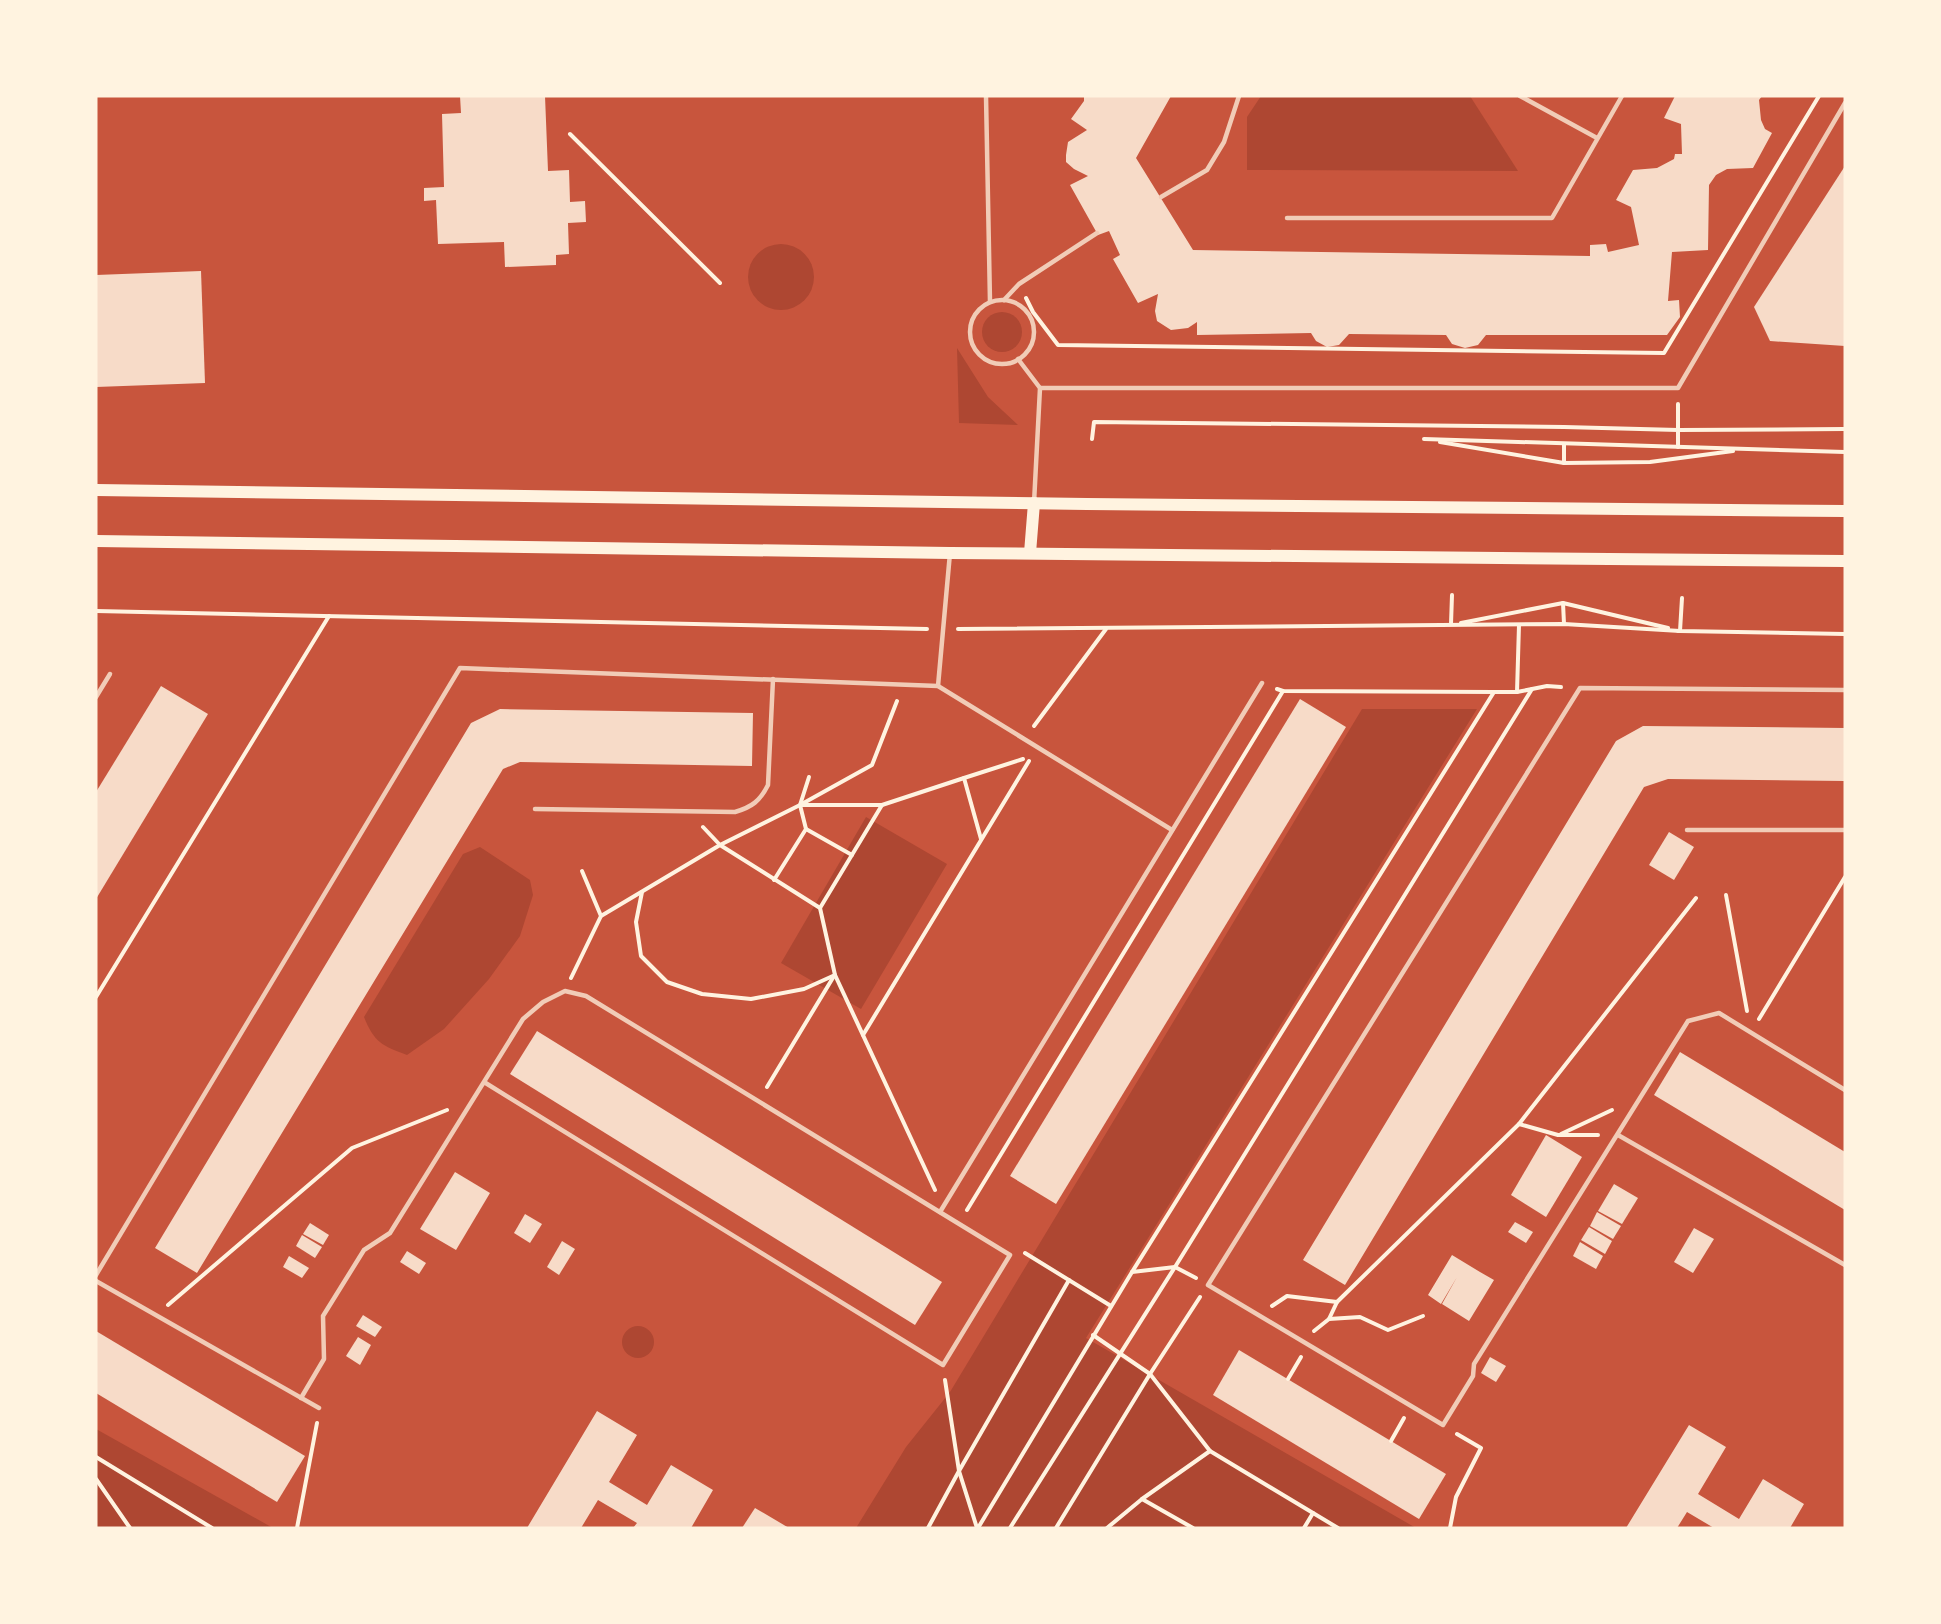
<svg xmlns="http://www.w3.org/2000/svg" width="1941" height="1624" viewBox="0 0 1941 1624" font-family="'Work Sans',sans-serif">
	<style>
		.green { fill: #ae4732 }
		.building { fill: #f7dbc8 }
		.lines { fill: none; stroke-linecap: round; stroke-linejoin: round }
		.path { stroke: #fff3e0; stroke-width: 4 }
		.service { stroke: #f1ccb7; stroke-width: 4.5 }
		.secondary { stroke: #fff3e0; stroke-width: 12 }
	</style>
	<rect width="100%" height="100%" fill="#c8553d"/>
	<g class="green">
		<path d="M 1261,96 L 1470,96 L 1518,171 L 1247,170 L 1247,117 Z"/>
		<circle cx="781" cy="277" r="33"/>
		<circle cx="1002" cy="332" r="20"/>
		<path d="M 957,348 L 988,397 L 1018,425 L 959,423 Z"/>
		<path d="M 1362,709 L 1477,709 L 1086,1338 L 1416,1528 L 856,1528 L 906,1447 L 950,1392 Z"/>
		<path d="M 866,817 L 947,864 L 861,1009 L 781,963 Z"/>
		<path d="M 480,847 L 530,880 L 533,895 L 520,936 L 489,979 L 444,1029 L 407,1055 C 382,1046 374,1042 364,1017 L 463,854 Z"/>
		<circle cx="638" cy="1342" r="16"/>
		<path d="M 96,1429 L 273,1528 L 96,1528 Z"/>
	</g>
	<g class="building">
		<path d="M 460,96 L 545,96 L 548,171 L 569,170 L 570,202 L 585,201 L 586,222 L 568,223 L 569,254 L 556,255 L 556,265 L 505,267 L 504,242 L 438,244 L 436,200 L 424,201 L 424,188 L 444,187 L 442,114 L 461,113 Z"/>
		<path d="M 1084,96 L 1171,96 L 1136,158 L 1193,250 L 1590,256 L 1590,245 L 1606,244 L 1608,252 L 1639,245 L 1631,207 L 1616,200 L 1633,170 L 1657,168 L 1674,159 L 1675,154 L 1682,154 L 1681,124 L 1664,118 L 1675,96 L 1762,96 L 1759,100 L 1761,120 L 1765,129 L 1772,133 L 1753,168 L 1727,169 L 1716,175 L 1709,185 L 1708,250 L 1672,252 L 1668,301 L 1679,300 L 1680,317 L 1667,335 L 1486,335 L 1478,345 L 1465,348 L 1452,344 L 1446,335 L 1349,334 L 1339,345 L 1327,347 L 1316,341 L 1311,333 L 1197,335 L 1197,322 L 1188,328 L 1171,330 L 1157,321 L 1155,311 L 1158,294 L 1138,303 L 1113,259 L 1120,255 L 1109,231 L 1098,235 L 1070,185 L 1088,176 L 1074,169 L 1066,162 L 1066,155 L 1068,142 L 1087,130 L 1071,119 L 1084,101 Z"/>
		<path d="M 1845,166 L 1845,346 L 1770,341 L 1754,307 Z"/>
		<path d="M 201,271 L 205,383 L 96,387 L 96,275 Z"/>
		<path d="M 161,686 L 208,714 L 96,899 L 96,792 Z"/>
		<path d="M 1300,699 L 1346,727 L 1056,1204 L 1010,1176 Z"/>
		<path d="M 500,709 L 753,713 L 752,766 L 520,762 L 503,769 L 197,1273 L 155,1248 L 471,723 Z"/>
		<path d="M 1643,726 L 1845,728 L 1845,781 L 1668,779 L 1644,787 L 1345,1285 L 1303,1260 L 1616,741 Z"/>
		<path d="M 1669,832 L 1694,847 L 1674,880 L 1649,865 Z"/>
		<path d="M 537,1031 L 942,1282 L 915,1325 L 510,1074 Z"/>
		<path d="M 1680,1052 L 1845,1152 L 1845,1210 L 1654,1095 Z"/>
		<path d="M 1546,1135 L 1582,1157 L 1546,1217 L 1511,1195 Z"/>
		<path d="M 455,1172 L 490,1193 L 456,1250 L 420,1229 Z"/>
		<path d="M 1614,1184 L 1638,1198 L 1622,1224 L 1598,1211 Z"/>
		<path d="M 1597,1212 L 1621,1226 L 1613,1239 L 1590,1226 Z"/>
		<path d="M 525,1214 L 542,1224 L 530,1243 L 514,1233 Z"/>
		<path d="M 1515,1222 L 1533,1232 L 1526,1243 L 1508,1232 Z"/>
		<path d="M 310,1223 L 329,1235 L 323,1245 L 303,1234 Z"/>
		<path d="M 1589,1227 L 1612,1241 L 1605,1254 L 1581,1240 Z"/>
		<path d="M 1694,1228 L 1714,1239 L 1693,1273 L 1674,1262 Z"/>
		<path d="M 302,1235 L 322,1247 L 315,1258 L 296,1246 Z"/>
		<path d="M 562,1241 L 575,1249 L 559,1275 L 547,1267 Z"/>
		<path d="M 1580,1242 L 1603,1256 L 1596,1269 L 1573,1256 Z"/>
		<path d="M 407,1251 L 426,1263 L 419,1274 L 400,1262 Z"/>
		<path d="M 1452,1255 L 1480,1272 L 1464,1299 L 1480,1272 L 1494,1280 L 1469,1321 L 1442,1304 L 1457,1277 L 1441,1304 L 1428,1295 Z"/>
		<path d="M 289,1256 L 309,1268 L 302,1278 L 283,1267 Z"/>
		<path d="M 363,1315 L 382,1327 L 375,1337 L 356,1326 Z"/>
		<path d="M 96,1331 L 305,1456 L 277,1502 L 96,1393 Z"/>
		<path d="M 358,1337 L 371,1345 L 360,1365 L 346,1356 Z"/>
		<path d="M 1239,1350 L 1446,1474 L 1419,1519 L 1213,1395 Z"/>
		<path d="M 1490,1357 L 1506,1366 L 1496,1382 L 1481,1373 Z"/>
		<path d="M 597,1411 L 637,1435 L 609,1482 L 647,1505 L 671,1465 L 713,1490 L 691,1528 L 633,1528 L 637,1523 L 598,1500 L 581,1528 L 527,1528 Z"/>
		<path d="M 1689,1425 L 1726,1447 L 1698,1494 L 1739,1519 L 1763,1479 L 1804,1504 L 1790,1528 L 1714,1528 L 1687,1512 L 1677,1528 L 1626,1528 Z"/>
		<path d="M 755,1508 L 789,1528 L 742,1528 Z"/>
	</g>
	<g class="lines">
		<g class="path">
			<path d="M 570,134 L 720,283"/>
			<path d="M 1026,298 L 1033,312 L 1058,345 L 1664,353 L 1819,96"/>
			<path d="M 1678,404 L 1678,447"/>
			<path d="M 1092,439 L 1094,422 L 1564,427 L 1678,430 L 1845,429"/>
			<path d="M 1424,439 L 1845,452"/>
			<path d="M 1440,442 L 1564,463 L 1650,462 L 1733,451"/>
			<path d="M 1564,444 L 1564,463"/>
			<path d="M 1563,603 L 1564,624"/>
			<path d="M 96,611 L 927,629"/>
			<path d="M 1461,623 L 1563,603 L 1668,628"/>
			<path d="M 1451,624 L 1452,595"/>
			<path d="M 958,629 L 1564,624 L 1680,631 L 1845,634"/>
			<path d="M 1678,631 L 1680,631 L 1682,598"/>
			<path d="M 1532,689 L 1547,686 L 1561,687"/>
			<path d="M 1517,692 L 1519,625"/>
			<path d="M 1034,726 L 1106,629"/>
			<path d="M 801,805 L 882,805 L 964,778"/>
			<path d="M 703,827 L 720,845 L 800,805 L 872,765 L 897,701"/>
			<path d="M 806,829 L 852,855"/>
			<path d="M 981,839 L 964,778 L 1023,759"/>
			<path d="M 582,871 L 601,916"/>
			<path d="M 774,880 L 806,829 L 800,805 L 809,777"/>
			<path d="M 642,892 L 636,922 L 641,956 L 667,982 L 702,994 L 751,999 L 804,989 L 835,975"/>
			<path d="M 1726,895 L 1747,1011"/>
			<path d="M 820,908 L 882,805"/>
			<path d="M 571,978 L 601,916 L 720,845 L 820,908 L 835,975 L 935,1190"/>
			<path d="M 96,997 L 329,616"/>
			<path d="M 1759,1019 L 1845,877"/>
			<path d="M 863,1035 L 1029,761"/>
			<path d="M 767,1087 L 834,976"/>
			<path d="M 1519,1124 L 1558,1135 L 1598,1135"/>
			<path d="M 1561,1134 L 1612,1110"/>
			<path d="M 967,1210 L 1283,691"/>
			<path d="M 1025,1253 L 1111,1306"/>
			<path d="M 1132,1272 L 1175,1267 L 1196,1278"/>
			<path d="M 168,1305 L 352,1148 L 447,1110"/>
			<path d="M 1272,1306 L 1287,1296 L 1337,1302 L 1519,1124 L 1696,898"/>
			<path d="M 1329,1319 L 1337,1302"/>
			<path d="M 1314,1331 L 1329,1319 L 1360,1317 L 1388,1330 L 1423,1316"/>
			<path d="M 1093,1335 L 1150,1374 L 1210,1451 L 1338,1528"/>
			<path d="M 1288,1379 L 1301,1357"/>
			<path d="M 945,1380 L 959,1471 L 977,1528"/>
			<path d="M 1391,1441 L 1404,1418"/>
			<path d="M 96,1457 L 212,1528"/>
			<path d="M 96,1479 L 130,1528"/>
			<path d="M 1142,1499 L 1193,1528"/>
			<path d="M 297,1528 L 317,1423"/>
			<path d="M 928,1528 L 959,1471 L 1069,1280"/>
			<path d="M 978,1528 L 1132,1272 L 1494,692"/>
			<path d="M 1010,1528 L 1175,1267 L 1532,689 L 1517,692 L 1494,692 L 1283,691 L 1277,689"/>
			<path d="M 1056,1528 L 1150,1374 L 1200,1297"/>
			<path d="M 1107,1528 L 1142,1499 L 1210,1451"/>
			<path d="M 1304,1528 L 1313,1513"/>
			<path d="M 1450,1528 L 1456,1497 L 1481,1448 L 1457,1434"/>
		</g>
		<g class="service">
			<path d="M 986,96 L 990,302"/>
			<path d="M 1520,96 L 1597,138"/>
			<path d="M 1161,197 L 1207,170 L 1224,142 L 1239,96"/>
			<path d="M 1287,218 L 1552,218 L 1622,96"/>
			<path d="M 1004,300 L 1019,284 L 1097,233"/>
			<circle cx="1002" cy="332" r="32"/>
			<path d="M 1018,359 L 1040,388 L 1034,503"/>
			<path d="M 1040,388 L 1678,388 L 1845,103"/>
			<path d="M 938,686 L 950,553"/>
			<path d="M 1845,690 L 1580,688 L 1208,1285 L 1443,1425 L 1473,1376 L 1474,1364 L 1688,1021 L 1719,1013 L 1845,1090"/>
			<path d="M 96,697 L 110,674"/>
			<path d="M 535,809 L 735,812 C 752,807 760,801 768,785 L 773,679"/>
			<path d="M 1687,830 L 1845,830"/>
			<path d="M 1618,1135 L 1845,1265"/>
			<path d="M 940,1212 L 1262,683"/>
			<path d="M 96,1275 L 460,668 L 938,686 L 1172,830"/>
			<path d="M 96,1281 L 319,1408"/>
			<path d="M 301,1398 L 324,1359 L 323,1316 L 364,1250 L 390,1233 L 523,1019 L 543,1002 L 565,991 L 586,996 L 1010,1255 L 943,1365 L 484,1082"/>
		</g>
		<g class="secondary">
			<path d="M 96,490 L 1087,504 L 1845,511"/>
			<path d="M 96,541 L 950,553 L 1845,561"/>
			<path d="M 1030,553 L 1034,503"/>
		</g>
	</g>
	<rect width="1941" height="1624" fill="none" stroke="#fff3e0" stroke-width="195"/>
</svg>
